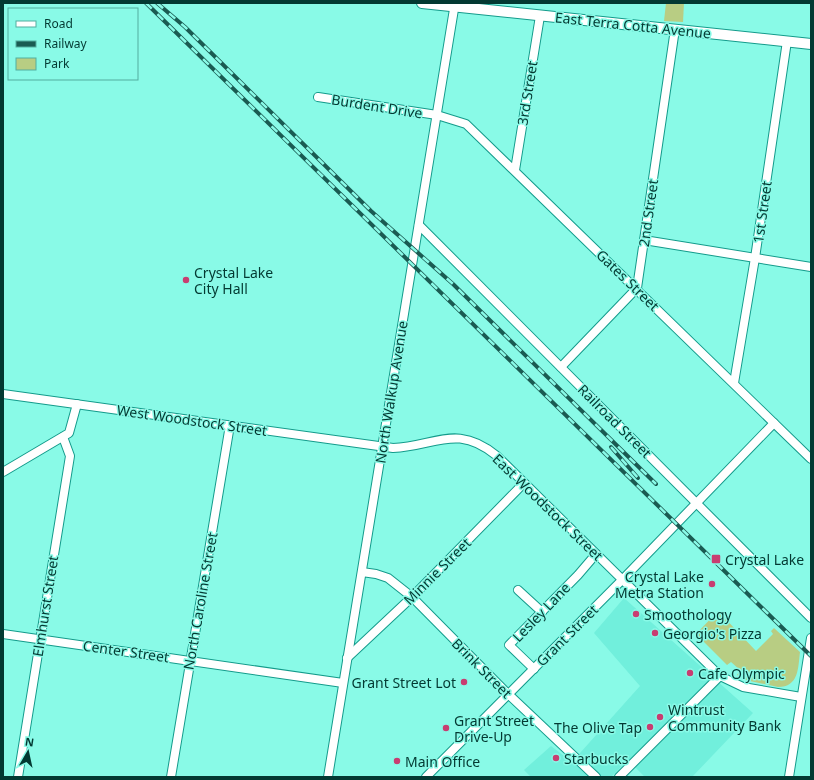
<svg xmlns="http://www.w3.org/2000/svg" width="814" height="780" viewBox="0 0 814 780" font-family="'Noto Sans',sans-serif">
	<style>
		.built { fill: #71efdc }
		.green { fill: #b8cd83 }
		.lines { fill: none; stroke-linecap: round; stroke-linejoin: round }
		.minor-casing { stroke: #139b8b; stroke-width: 10 }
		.major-casing { stroke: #139b8b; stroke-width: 12 }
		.minor { stroke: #fff; stroke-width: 8 }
		.major { stroke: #fff; stroke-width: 10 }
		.rail-casing { stroke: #1a5b52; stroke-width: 4 }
		.rail { stroke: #89fae7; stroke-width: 2.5; stroke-dasharray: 8; stroke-linecap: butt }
		.poi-dot { fill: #c83d71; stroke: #89fae7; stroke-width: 1.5 }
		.labels { text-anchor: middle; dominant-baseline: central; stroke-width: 3; stroke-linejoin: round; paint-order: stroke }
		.street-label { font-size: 14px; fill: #033932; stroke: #89fae7 }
		.poi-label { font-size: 14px; fill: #033932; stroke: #89fae7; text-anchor: start }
	</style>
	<rect width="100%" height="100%" fill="#89fae7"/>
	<path class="built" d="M 624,598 L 753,713 L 692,777 L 645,777 L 628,760 L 611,777 L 531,777 L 524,770 L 551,746 L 572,762 L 640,686 L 594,633 Z"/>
	<g class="green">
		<path d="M 666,3 L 684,3 L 683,22 L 664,21 Z"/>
		<path d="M 718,611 L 756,651 L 773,634 L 771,631 L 774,628 L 800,652 C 798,668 799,687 778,687 L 745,680 L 737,675 L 740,670 L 731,662 L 727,665 L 696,634 Z"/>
	</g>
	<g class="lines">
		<g class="minor-casing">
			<g id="minor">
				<path d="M 318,97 L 437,115 L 466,124 L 811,459"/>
				<path d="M 515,170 L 540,16"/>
				<path d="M 419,225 L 811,618"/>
				<path d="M 644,240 L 811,267"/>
				<path d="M 561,367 L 637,288 L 675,29"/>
				<path d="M 734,383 L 755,258 L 787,41"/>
				<path d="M 3,394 L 393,448 C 436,446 457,423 497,456 L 720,676 L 743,687 L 801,697"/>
				<path d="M 3,472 L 69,433 L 77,404"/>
				<path d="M 362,572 L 376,574 L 388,578 L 412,597 L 507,693 L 596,777"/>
				<path d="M 518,590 L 542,612"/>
				<path d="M 3,634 L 343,683"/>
				<path d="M 347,658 L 412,597 L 524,483"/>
				<path d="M 534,669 L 509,645 L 578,575 L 596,554"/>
				<path d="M 18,777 L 70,456 L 63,437"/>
				<path d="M 171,777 L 230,425"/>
				<path d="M 328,777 L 455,3"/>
				<path d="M 426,777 L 622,580 L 774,423"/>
				<path d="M 619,777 L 720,676"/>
				<path d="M 789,777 L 811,638"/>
			</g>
		</g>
		<g class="major-casing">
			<path id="major" d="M 422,3 L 811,44"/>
		</g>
		<use href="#minor" class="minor"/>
		<use href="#major" class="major"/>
		<g class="rail-casing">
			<g id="rail">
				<path d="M 146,3 L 811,656"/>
				<path d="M 157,3 L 185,27 L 371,211 L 453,284 L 656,484"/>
				<path d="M 611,447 L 638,478"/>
			</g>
		</g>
		<use href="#rail" class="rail"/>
	</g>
	<g class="poi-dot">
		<circle cx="186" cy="280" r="4"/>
		<rect x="711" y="554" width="10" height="10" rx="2"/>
		<circle cx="712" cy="584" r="4"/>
		<circle cx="636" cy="614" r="4"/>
		<circle cx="655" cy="633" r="4"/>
		<circle cx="690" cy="673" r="4"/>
		<circle cx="464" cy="682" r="4"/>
		<circle cx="660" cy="717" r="4"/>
		<circle cx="650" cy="727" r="4"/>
		<circle cx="446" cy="728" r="4"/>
		<circle cx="556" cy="758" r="4"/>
		<circle cx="397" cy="761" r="4"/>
	</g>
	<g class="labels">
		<g class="street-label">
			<text transform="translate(633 25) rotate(6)">East Terra Cotta Avenue</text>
			<text transform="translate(527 93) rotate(-81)">3rd Street</text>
			<text transform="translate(377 106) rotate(9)">Burdent Drive</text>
			<text transform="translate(762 212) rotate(-82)">1st Street</text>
			<text transform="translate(648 213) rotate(-82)">2nd Street</text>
			<text transform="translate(628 280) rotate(44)">Gates Street</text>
			<text transform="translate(391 392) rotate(-81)">North Walkup Avenue</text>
			<text transform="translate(192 420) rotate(8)">West Woodstock Street</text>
			<text transform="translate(615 421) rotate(45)">Railroad Street</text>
			<text transform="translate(548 507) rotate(44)">East Woodstock Street</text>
			<text transform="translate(437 571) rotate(-45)">Minnie Street</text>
			<text transform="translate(200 601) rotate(-80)">North Caroline Street</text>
			<text transform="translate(45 606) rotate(-81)">Elmhurst Street</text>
			<text transform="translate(541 612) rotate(-46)">Lesley Lane</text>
			<text transform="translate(567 635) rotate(-45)">Grant Street</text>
			<text transform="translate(126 651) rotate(8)">Center Street</text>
			<text transform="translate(482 668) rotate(45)">Brink Street</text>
		</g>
		<g class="poi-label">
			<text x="194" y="272">Crystal Lake<tspan x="194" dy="16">City Hall</tspan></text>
			<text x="725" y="559">Crystal Lake</text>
			<text x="704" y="576" text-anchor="end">Crystal Lake<tspan x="704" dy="16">Metra Station</tspan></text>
			<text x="644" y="614">Smoothology</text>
			<text x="663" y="633">Georgio's Pizza</text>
			<text x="698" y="673">Cafe Olympic</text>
			<text x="456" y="682" text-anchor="end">Grant Street Lot</text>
			<text x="668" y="709">Wintrust<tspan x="668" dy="16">Community Bank</tspan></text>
			<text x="454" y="720">Grant Street<tspan x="454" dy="16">Drive-Up</tspan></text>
			<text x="642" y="727" text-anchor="end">The Olive Tap</text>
			<text x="564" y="758">Starbucks</text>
			<text x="405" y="761">Main Office</text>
		</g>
	</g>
	<rect width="814" height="780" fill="none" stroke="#033932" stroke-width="8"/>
	<rect x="8" y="8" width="130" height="72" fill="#89fae7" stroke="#53ad9f"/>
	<rect x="16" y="21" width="20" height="6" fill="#ffffff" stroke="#53ad9f"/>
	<text x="44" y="28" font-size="12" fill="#033932">Road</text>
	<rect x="16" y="41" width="20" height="6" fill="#1a5b52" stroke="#53ad9f"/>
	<text x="44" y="48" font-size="12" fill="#033932">Railway</text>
	<rect x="16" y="58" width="20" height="12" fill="#b8cd83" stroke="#53ad9f"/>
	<text x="44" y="68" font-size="12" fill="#033932">Park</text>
	<g transform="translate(28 752) rotate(9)" stroke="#89fae7" stroke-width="3" paint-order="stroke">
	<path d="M0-3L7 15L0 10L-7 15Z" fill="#033932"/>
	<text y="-6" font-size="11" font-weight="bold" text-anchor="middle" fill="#033932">N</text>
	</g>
</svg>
